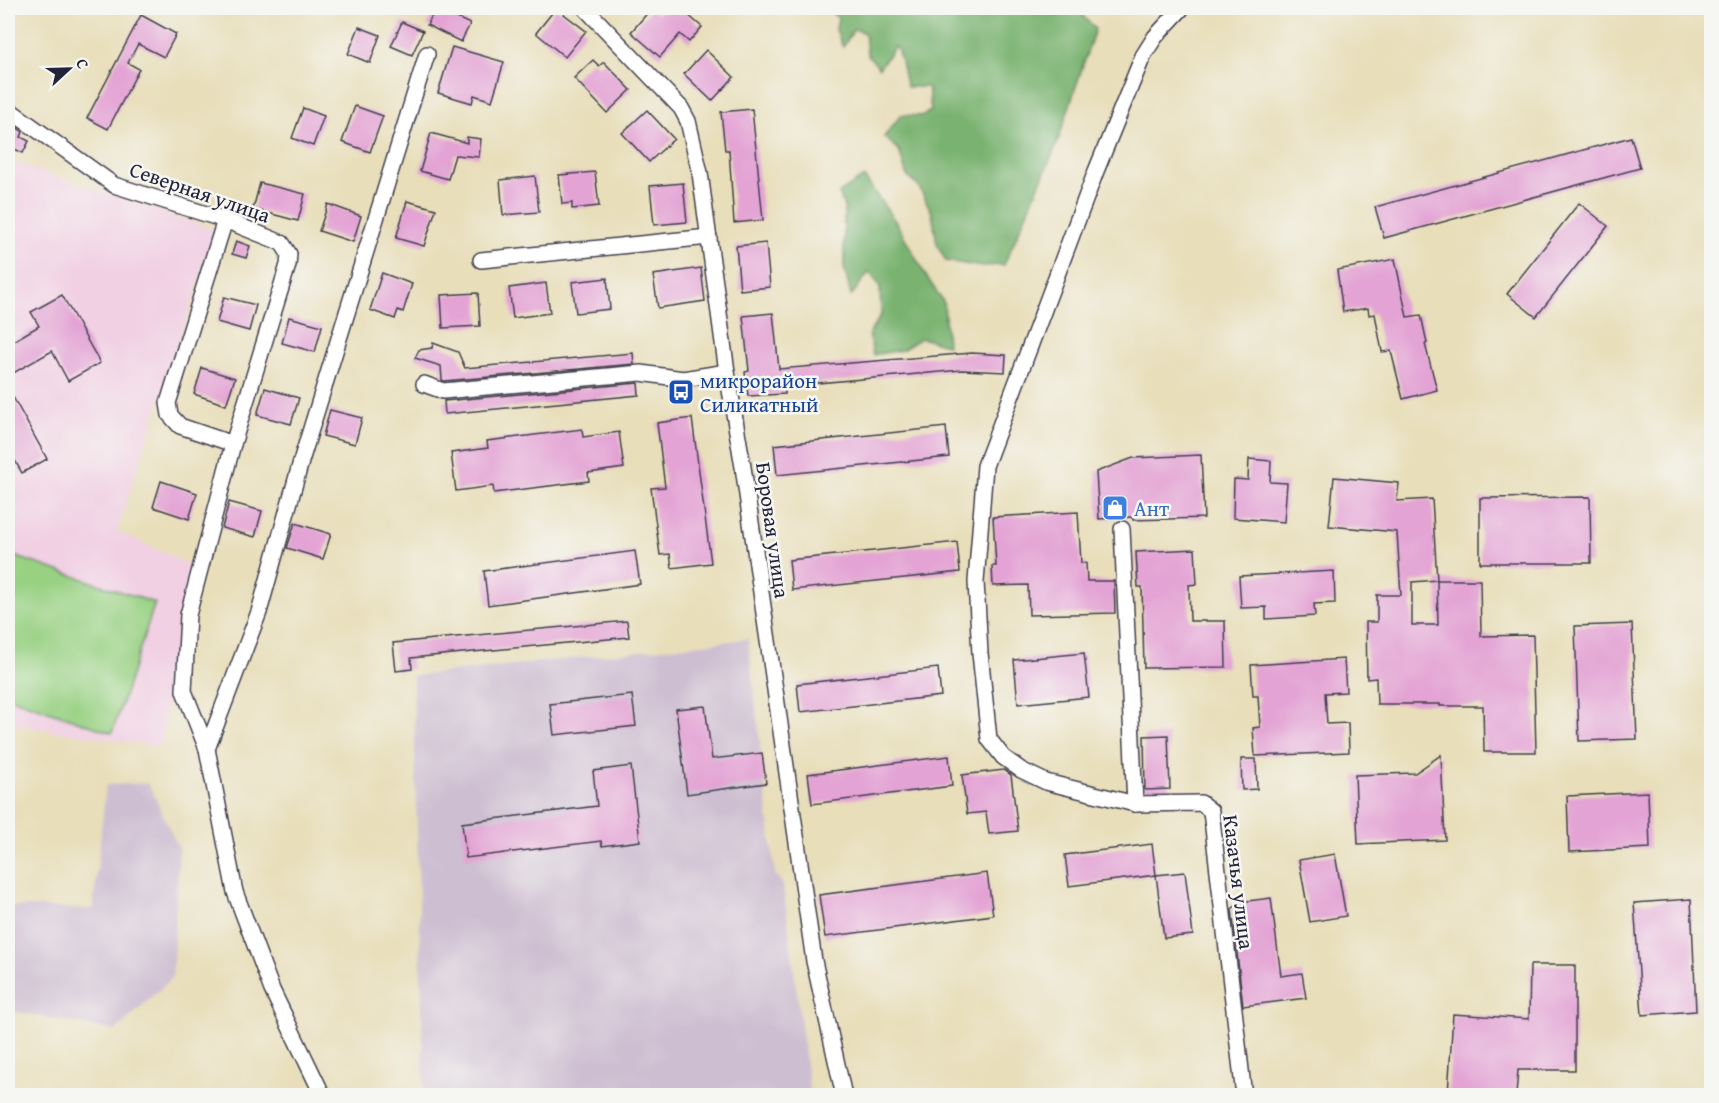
<svg xmlns="http://www.w3.org/2000/svg" width="1719" height="1103" viewBox="0 0 1719 1103" font-family="'Gentium Book Plus',serif">
	<style>
		.built { fill: #f1d0e3 }
		.industrial { fill: #cebed1 }
		.green { fill: #99d183; stroke: #5e7a5f; stroke-width: 1.5 }
		.forest { fill: #7ab371; stroke: #4e6a56; stroke-width: 1.5 }
		.building { fill: #e3a3d4; fill-rule: evenodd }
		.lines { fill: none; stroke-linecap: round; stroke-linejoin: round }
		.street-casing { stroke: #403e4e; stroke-width: 18 }
		.street { stroke: #fff; stroke-width: 15 }
		.labels { text-anchor: middle; dominant-baseline: central; stroke-width: 5; stroke-linejoin: round; paint-order: stroke }
		.street-label { font-size: 21px; fill: #22223b; stroke: #f6f6f2 }
		.transit-label { font-size: 21px; fill: #164399; stroke: #f6f6f2; text-anchor: start }
		.shop-label { font-size: 21px; fill: #366cbe; stroke: #f6f6f2; text-anchor: start }
	</style>
	<rect width="100%" height="100%" fill="#f6f6f2"/>
	<filter id="ink" filterUnits="userSpaceOnUse"><feTurbulence type="fractalNoise" baseFrequency=".0167" numOctaves="2"/><feDisplacementMap in="SourceGraphic" scale="12" xChannelSelector="R" yChannelSelector="G"/><feConvolveMatrix kernelMatrix="1 2 1 2 8 2 1 2 1" color-interpolation-filters="sRGB"/></filter>
	<filter id="wash" filterUnits="userSpaceOnUse"><feTurbulence type="fractalNoise" baseFrequency=".008" numOctaves="4" result="noise"/><feDisplacementMap in="SourceGraphic" scale="24" xChannelSelector="R" yChannelSelector="G"/><feGaussianBlur stdDeviation="1.35" result="paint"/><feColorMatrix in="noise" values="0 0 0 0 0 0 0 0 0 0 0 0 0 0 0 0 0 1.4 0 .05"/><feComposite in="paint" operator="in"/></filter>
	<g filter="url(#wash)">
		<rect width="100%" height="100%" fill="#e8deba"/>
		<path class="built" d="M 8,160 L 216,230 L 117,531 L 190,565 L 161,747 L 8,724 Z"/>
		<g class="industrial">
			<path d="M 748,639 L 775,874 L 783,885 L 810,1095 L 424,1095 L 413,676 Z"/>
			<path d="M 148,783 L 179,849 L 172,978 L 115,1031 L 8,1010 L 8,906 L 93,909 L 106,785 Z"/>
		</g>
		<path class="green" d="M 8,554 L 155,603 L 112,733 L 8,697 Z"/>
		<g class="forest">
			<path d="M 826,8 L 1085,8 L 1082,15 L 1095,29 L 1057,144 L 1004,265 L 977,266 L 946,261 L 937,244 L 932,213 L 919,187 L 907,176 L 899,150 L 884,137 L 901,115 L 921,116 L 931,111 L 928,87 L 907,87 C 902,73 903,58 895,46 L 879,68 L 867,54 L 865,33 L 854,29 L 843,47 L 836,30 L 838,18 Z"/>
			<path d="M 864,177 L 897,224 L 926,276 L 944,303 L 947,345 L 921,338 L 902,350 L 873,355 L 869,334 L 881,315 L 880,286 L 869,272 L 851,296 L 844,267 L 844,207 L 839,193 Z"/>
		</g>
		<g id="blocks">
			<g class="building">
				<path d="M 436,8 L 470,24 L 461,42 L 427,25 Z"/>
				<path d="M 556,8 L 586,31 L 565,57 L 536,33 Z"/>
				<path d="M 663,8 L 680,8 L 702,27 L 689,42 L 680,34 L 660,57 L 631,32 L 651,9 L 657,14 Z"/>
				<path d="M 141,15 L 176,34 L 164,57 L 138,44 L 128,63 L 139,69 L 108,129 L 87,118 Z"/>
				<path d="M 402,22 L 423,31 L 412,55 L 391,46 Z"/>
				<path d="M 359,27 L 380,35 L 370,63 L 348,54 Z"/>
				<path d="M 452,47 L 504,62 L 492,101 L 474,95 L 472,103 L 438,93 Z"/>
				<path d="M 706,50 L 734,77 L 712,101 L 684,74 Z"/>
				<path d="M 593,60 L 599,66 L 604,62 L 631,90 L 607,113 L 574,78 Z"/>
				<path d="M 355,106 L 383,116 L 370,152 L 342,142 Z"/>
				<path d="M 303,108 L 324,116 L 313,146 L 292,138 Z"/>
				<path d="M 752,109 L 763,220 L 734,223 L 729,150 L 725,150 L 721,112 Z"/>
				<path d="M 647,110 L 674,139 L 649,162 L 622,133 Z"/>
				<path d="M 8,121 L 23,132 L 21,137 L 29,141 L 23,153 L 8,146 Z"/>
				<path d="M 431,133 L 467,143 L 467,137 L 481,139 L 479,157 L 455,155 L 448,179 L 420,171 Z"/>
				<path d="M 1631,137 L 1640,168 L 1384,238 L 1375,207 Z"/>
				<path d="M 595,172 L 599,206 L 572,209 L 572,203 L 562,204 L 559,175 Z"/>
				<path d="M 535,176 L 539,212 L 503,215 L 500,180 Z"/>
				<path d="M 260,183 L 305,194 L 298,221 L 253,209 Z"/>
				<path d="M 683,183 L 687,222 L 654,225 L 650,186 Z"/>
				<path d="M 407,201 L 436,209 L 424,246 L 396,238 Z"/>
				<path d="M 1579,203 L 1608,226 L 1536,317 L 1507,294 Z"/>
				<path d="M 328,204 L 361,216 L 353,242 L 319,231 Z"/>
				<path d="M 236,241 L 250,246 L 246,258 L 232,254 Z"/>
				<path d="M 766,243 L 770,287 L 740,290 L 736,246 Z"/>
				<path d="M 1395,259 L 1407,317 L 1421,315 L 1427,343 L 1425,344 L 1437,390 L 1403,399 L 1391,351 L 1382,352 L 1375,314 L 1369,315 L 1368,308 L 1343,312 L 1337,270 Z"/>
				<path d="M 701,268 L 705,301 L 658,308 L 653,275 Z"/>
				<path d="M 382,273 L 412,284 L 403,312 L 398,310 L 395,319 L 370,310 Z"/>
				<path d="M 607,278 L 610,309 L 576,313 L 572,282 Z"/>
				<path d="M 546,283 L 550,313 L 513,318 L 509,288 Z"/>
				<path d="M 478,293 L 480,326 L 443,328 L 441,295 Z"/>
				<path d="M 62,295 L 100,363 L 68,381 L 52,351 L 8,376 L 8,344 L 39,326 L 31,312 Z"/>
				<path d="M 224,297 L 256,305 L 249,331 L 217,322 Z"/>
				<path d="M 773,313 L 779,369 L 972,353 L 1006,355 L 1005,372 L 962,370 L 785,386 L 785,394 L 748,396 L 745,372 L 749,371 L 743,316 Z"/>
				<path d="M 289,317 L 322,326 L 315,352 L 282,343 Z"/>
				<path d="M 433,343 L 458,352 L 465,368 L 633,353 L 634,364 L 444,381 L 442,380 L 441,366 L 415,358 L 419,350 L 432,348 Z"/>
				<path d="M 202,368 L 235,378 L 226,405 L 194,394 Z"/>
				<path d="M 638,383 L 639,395 L 445,414 L 444,401 Z"/>
				<path d="M 8,388 L 47,459 L 22,473 L 8,448 Z"/>
				<path d="M 265,388 L 299,398 L 291,424 L 257,415 Z"/>
				<path d="M 330,410 L 362,418 L 355,444 L 323,436 Z"/>
				<path d="M 692,418 L 711,563 L 672,568 L 670,554 L 660,555 L 651,488 L 665,487 L 657,423 Z"/>
				<path d="M 946,427 L 949,457 L 777,475 L 774,445 Z"/>
				<path d="M 582,429 L 583,437 L 619,432 L 624,468 L 588,473 L 589,481 L 494,493 L 493,486 L 456,491 L 451,453 L 488,448 L 487,441 Z"/>
				<path d="M 1201,455 L 1204,518 L 1133,520 L 1132,517 L 1099,519 L 1096,472 L 1133,458 Z"/>
				<path d="M 1249,459 L 1271,461 L 1270,482 L 1287,483 L 1284,522 L 1233,518 L 1234,479 L 1248,480 Z"/>
				<path d="M 1334,477 L 1399,483 L 1397,501 L 1432,499 L 1437,580 L 1480,580 L 1481,636 L 1533,635 L 1536,752 L 1484,752 L 1483,706 L 1440,706 L 1440,704 L 1377,704 L 1376,678 L 1367,679 L 1366,622 L 1377,622 L 1377,595 L 1401,595 L 1397,532 L 1329,526 ZM 1437,580 L 1438,625 L 1412,625 L 1412,582 Z"/>
				<path d="M 161,481 L 197,493 L 189,519 L 153,507 Z"/>
				<path d="M 1590,497 L 1591,563 L 1480,563 L 1480,498 Z"/>
				<path d="M 229,502 L 262,511 L 255,537 L 222,528 Z"/>
				<path d="M 1078,512 L 1081,563 L 1086,563 L 1087,581 L 1114,581 L 1115,613 L 1029,615 L 1028,585 L 993,586 L 992,566 L 996,566 L 993,517 Z"/>
				<path d="M 295,523 L 331,534 L 323,559 L 287,548 Z"/>
				<path d="M 957,542 L 960,572 L 792,590 L 789,560 Z"/>
				<path d="M 1195,549 L 1197,584 L 1189,585 L 1190,621 L 1225,621 L 1226,667 L 1144,668 L 1142,587 L 1138,587 L 1136,552 Z"/>
				<path d="M 635,551 L 640,584 L 488,605 L 484,571 Z"/>
				<path d="M 1334,571 L 1335,603 L 1314,604 L 1315,616 L 1266,619 L 1266,607 L 1241,608 L 1239,576 Z"/>
				<path d="M 627,621 L 629,637 L 411,658 L 412,669 L 396,671 L 393,643 Z"/>
				<path d="M 1632,624 L 1637,739 L 1579,741 L 1575,626 Z"/>
				<path d="M 1084,653 L 1089,697 L 1018,704 L 1014,660 Z"/>
				<path d="M 1344,659 L 1346,692 L 1325,693 L 1327,724 L 1348,723 L 1349,752 L 1255,756 L 1253,728 L 1260,727 L 1258,696 L 1253,696 L 1251,665 Z"/>
				<path d="M 938,668 L 941,696 L 800,712 L 797,684 Z"/>
				<path d="M 632,695 L 636,726 L 554,735 L 550,704 Z"/>
				<path d="M 705,706 L 712,759 L 762,753 L 766,783 L 687,794 L 676,709 Z"/>
				<path d="M 1168,735 L 1170,789 L 1145,790 L 1144,736 Z"/>
				<path d="M 1441,755 L 1445,840 L 1358,844 L 1355,775 L 1415,773 Z"/>
				<path d="M 949,756 L 952,786 L 812,804 L 808,774 Z"/>
				<path d="M 1241,759 L 1256,759 L 1257,789 L 1242,790 Z"/>
				<path d="M 631,766 L 640,841 L 602,846 L 601,841 L 466,858 L 462,823 L 597,806 L 593,771 Z"/>
				<path d="M 1004,770 L 1011,775 L 1018,831 L 989,834 L 986,812 L 967,814 L 962,775 Z"/>
				<path d="M 1648,792 L 1650,848 L 1569,852 L 1567,796 Z"/>
				<path d="M 1152,844 L 1156,875 L 1069,886 L 1065,855 Z"/>
				<path d="M 1335,854 L 1346,916 L 1310,922 L 1299,860 Z"/>
				<path d="M 1185,872 L 1193,935 L 1164,938 L 1156,875 Z"/>
				<path d="M 987,873 L 993,915 L 825,937 L 819,895 Z"/>
				<path d="M 1271,898 L 1281,976 L 1302,973 L 1306,998 L 1243,1006 L 1232,909 L 1240,902 Z"/>
				<path d="M 1691,899 L 1696,1011 L 1642,1015 L 1634,903 Z"/>
				<path d="M 1530,965 L 1575,965 L 1575,1070 L 1518,1070 L 1516,1095 L 1448,1094 L 1453,1014 L 1529,1019 Z"/>
			</g>
		</g>
	</g>
	<g filter="url(#ink)">
		<use href="#blocks" fill-opacity="0" stroke="#403e4e" stroke-width="1.5"/>
		<g class="lines">
			<g class="street-casing">
				<g id="street">
					<path d="M 585,8 L 681,108 L 688,121 L 700,173 L 727,372 L 743,467 L 814,961 L 844,1096"/>
					<path d="M 8,109 L 114,185 L 225,220 L 282,243 L 289,254 L 288,265 L 233,444 L 188,615 L 184,691 L 207,749 L 235,892 L 272,990 L 323,1096"/>
					<path d="M 225,220 L 168,403 L 170,415 L 180,426 L 233,444"/>
					<path d="M 481,260 L 709,237"/>
					<path d="M 424,384 L 443,391 L 641,373 L 683,379 L 727,372"/>
					<path d="M 1122,529 L 1135,804 L 1201,803 L 1211,811 L 1244,1096"/>
					<path d="M 207,749 L 259,612 L 302,458 L 427,54"/>
					<path d="M 1135,804 L 1046,782 L 1021,770 L 1003,757 L 989,739 L 980,653 L 976,582 L 985,466 L 1096,171 L 1143,56 L 1155,37 L 1182,8"/>
				</g>
			</g>
			<use href="#street" class="street"/>
		</g>
	</g>
	<defs>
		<g id="bus-square" transform="scale(1.35)"><rect x="-9" y="-9" width="18" height="18" rx="4" fill="#1a4fb4" stroke="#f6f6f2"/><path d="M-5-6H5V4H4V6H2V4H-2V6H-4V4H-5ZM-3.5-4V0h7V-4ZM-3.5 1.2v1.5H-2V1.2ZM2 1.2v1.5H3.5V1.2Z" fill="#fff"/></g>
		<g id="shop-square" transform="scale(1.35)"><rect x="-9" y="-9" width="18" height="18" rx="4" fill="#3f7fe0" stroke="#f6f6f2"/><path d="M-5-2.5h2.3a2.7 3.5 0 0 1 5.4 0H5L5.5 6h-11ZM-1.5-2.5h3a1.5 2.3 0 0 0-3 0Z" fill="#fff"/></g>
	</defs>
	<g fill-rule="evenodd">
		<use href="#bus-square" x="681" y="392"/>
		<use href="#shop-square" x="1115" y="508"/>
	</g>
	<g class="labels">
		<g class="street-label">
			<text transform="translate(200 192) rotate(19)">Северная улица</text>
			<text transform="translate(773 530) rotate(82)">Боровая улица</text>
			<text transform="translate(1239 882) rotate(83)">Казачья улица</text>
		</g>
		<g class="transit-label">
			<text x="700" y="380">микрорайон<tspan x="700" dy="24">Силикатный</tspan></text>
		</g>
		<g class="shop-label">
			<text x="1134" y="508">Ант</text>
		</g>
	</g>
	<rect width="1719" height="1103" fill="none" stroke="#f6f6f2" stroke-width="30"/>
	<g transform="translate(69 69) rotate(68)" stroke="#f6f6f2" stroke-width="4.5" paint-order="stroke">
	<path d="M0-4.5L10 22L0 15L-10 22Z" fill="#22223b"/>
	<text y="-9" font-size="16" font-weight="bold" text-anchor="middle" fill="#22223b">С</text>
	</g>
</svg>
